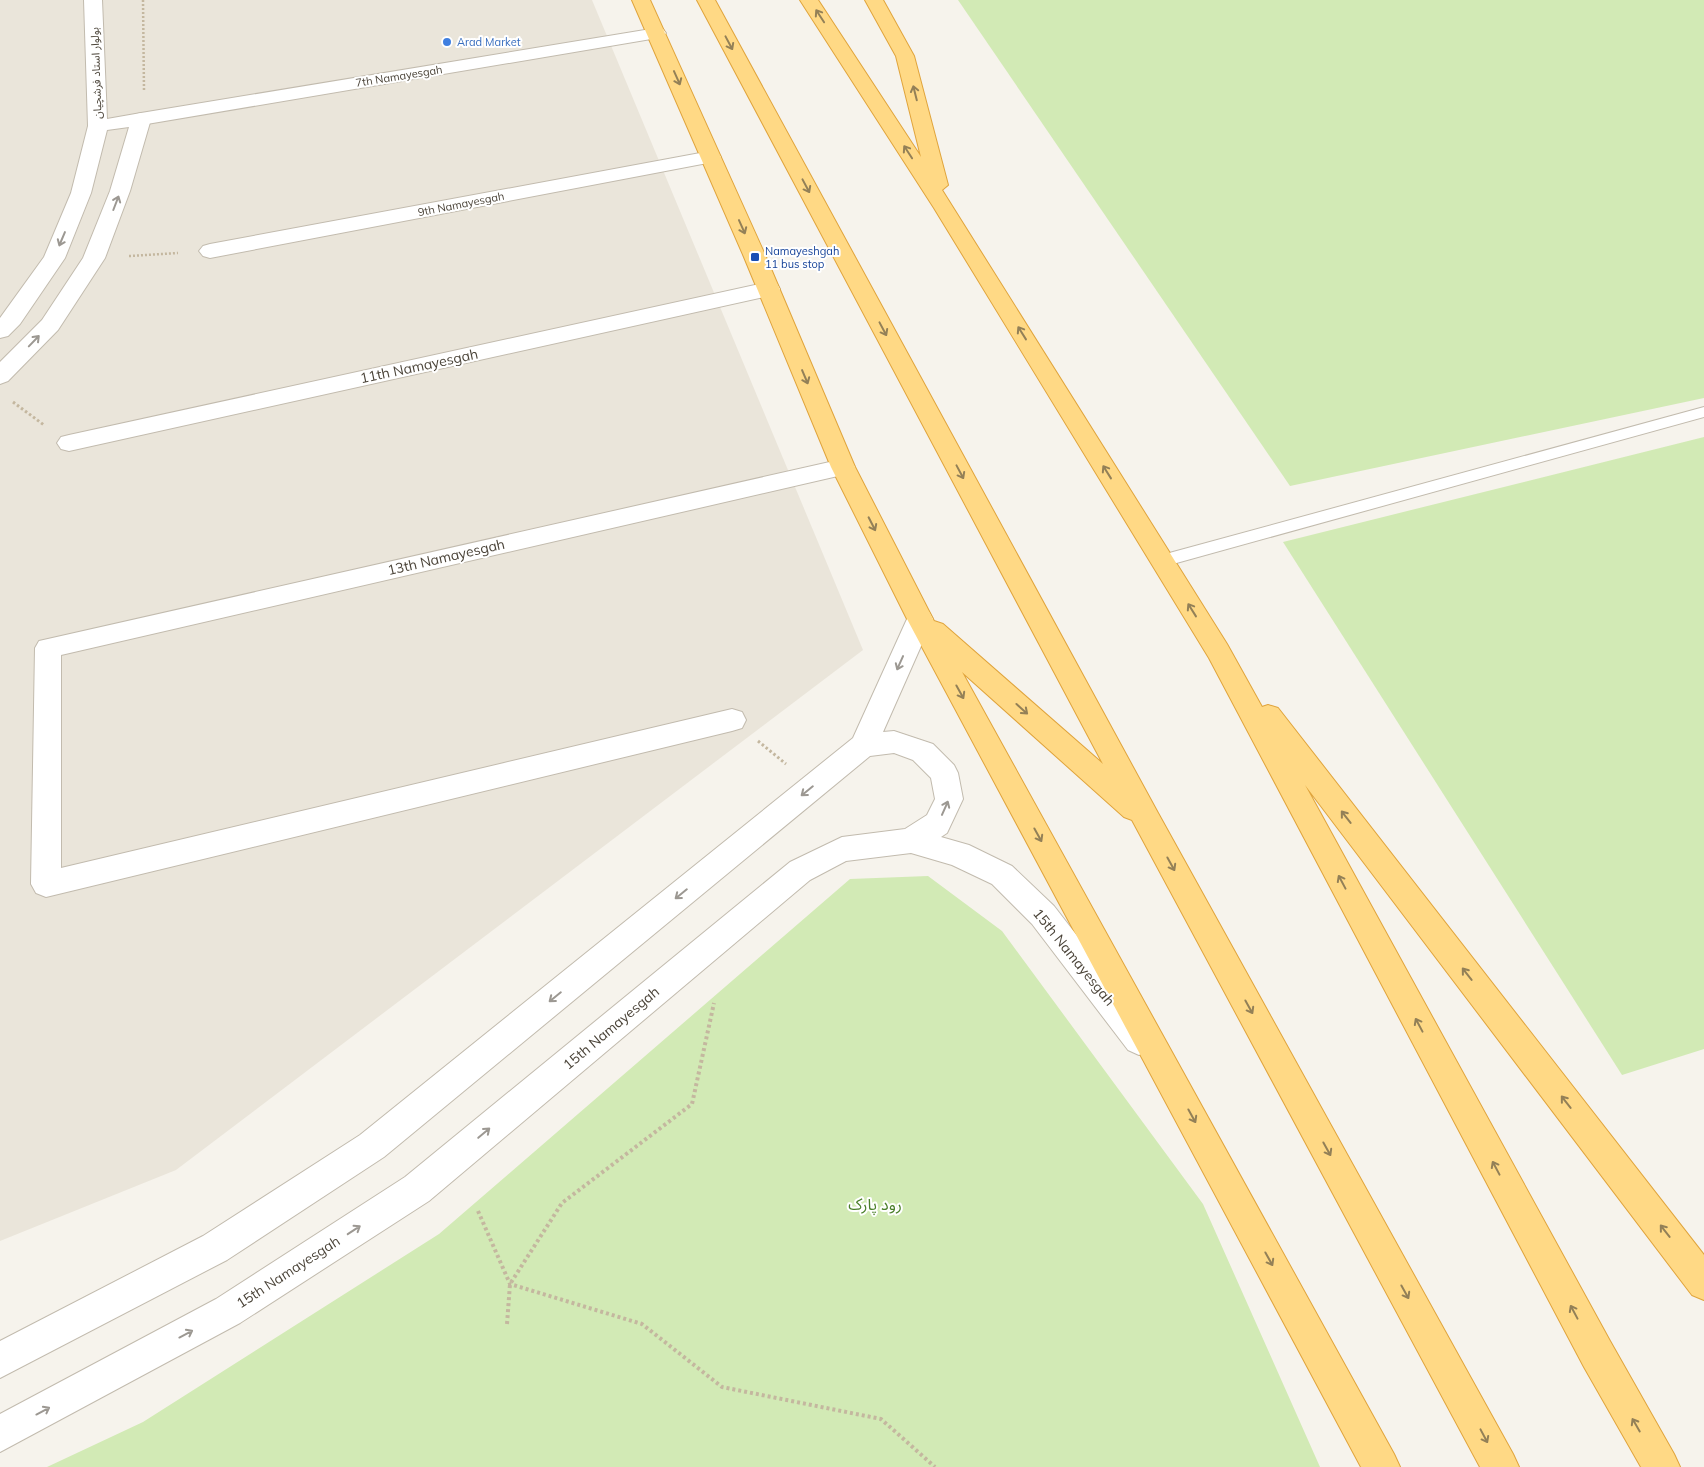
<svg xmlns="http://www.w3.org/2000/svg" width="1704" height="1467" viewBox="0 0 1704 1467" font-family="Mulish,'Noto Sans Arabic',sans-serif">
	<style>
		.residential { fill: #eae5da }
		.green { fill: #d2eab5 }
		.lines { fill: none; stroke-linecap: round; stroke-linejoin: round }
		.service-casing { stroke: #c2bbae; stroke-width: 2 }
		.minor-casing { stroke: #c2bbae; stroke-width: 2 }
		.tertiary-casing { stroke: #c2bbae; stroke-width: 2 }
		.trunk-casing { stroke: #e0a43c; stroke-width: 2 }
		.path-far2 { stroke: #c4b79f; stroke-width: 2.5; stroke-dasharray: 2 2; stroke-linecap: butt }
		.path-far1 { stroke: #c4b79f; stroke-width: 3; stroke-dasharray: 2.5 2.5; stroke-linecap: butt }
		.path { stroke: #c4b79f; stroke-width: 4; stroke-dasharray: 3 3; stroke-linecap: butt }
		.service { fill: #fff; fill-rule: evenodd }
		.minor { fill: #fff; fill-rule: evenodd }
		.tertiary { fill: #fff; fill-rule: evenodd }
		.trunk { fill: #ffd985; fill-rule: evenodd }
		.oneway { stroke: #938057 }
		.oneway2 { stroke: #9c9892 }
		.shop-dot { fill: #3f7fe0; stroke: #fff; stroke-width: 2 }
		.transit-dot { fill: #1a4fb4; stroke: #fff; stroke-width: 2 }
		.labels { text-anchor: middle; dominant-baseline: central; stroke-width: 4; stroke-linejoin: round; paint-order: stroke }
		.far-shop-label { font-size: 11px; fill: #366cbe; stroke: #fff; text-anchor: start }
		.far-street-label { font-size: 11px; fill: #4b4439; stroke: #fff }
		.far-transit-label { font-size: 11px; fill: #164399; stroke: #fff; text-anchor: start }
		.street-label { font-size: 14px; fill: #4b4439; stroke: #fff }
		.near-park-label { font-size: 16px; fill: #4a7f2a; stroke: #fff }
	</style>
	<rect width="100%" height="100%" fill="#f6f3ec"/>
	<path class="residential" d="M 0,0 L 592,0 L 863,650 L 176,1170 L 0,1241 Z"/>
	<g class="green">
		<path d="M 958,0 L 1704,0 L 1704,398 L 1290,486 Z"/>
		<path d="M 1704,437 L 1704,1049 L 1622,1075 L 1283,542 Z"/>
		<path d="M 928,876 L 1002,931 L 1203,1204 L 1320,1467 L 47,1467 L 143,1422 L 439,1234 L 850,879 Z"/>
	</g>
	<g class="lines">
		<g class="service-casing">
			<path id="service" d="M 1704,407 L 1704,417 L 1162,567 L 1156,566 L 1153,561 L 1156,556 L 1162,555 Z"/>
		</g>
		<g class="minor-casing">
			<g id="minor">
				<path d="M 657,28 L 663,29 L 666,33 L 663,37 L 141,125 L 134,123 L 131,119 L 134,115 L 141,113 Z"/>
				<path d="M 711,151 L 718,153 L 721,157 L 718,161 L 210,258 L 203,256 L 199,251 L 203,246 L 210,244 Z"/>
				<path d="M 769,282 L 777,284 L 780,289 L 777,294 L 69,451 L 61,449 L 57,443 L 61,437 L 69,435 Z"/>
				<path d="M 843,459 L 851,461 L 855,467 L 851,473 L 61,655 L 61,868 L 732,709 L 742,712 L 746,720 L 742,728 L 732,731 L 46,897 L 36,893 L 31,884 L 35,648 L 39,641 Z"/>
			</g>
		</g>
		<g class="tertiary-casing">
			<g id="tertiary">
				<path d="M 84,0 L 102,0 L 107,119 L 141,113 L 148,115 L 151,119 L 130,191 L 105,258 L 58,330 L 8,381 L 0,384 L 0,362 L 42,320 L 83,258 L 110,191 L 129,127 L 107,130 L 91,193 L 65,258 L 20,324 L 8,336 L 0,338 L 0,318 L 44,257 L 71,193 L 88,126 Z"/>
				<path d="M 920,609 L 929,612 L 933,619 L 883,732 L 894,731 L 933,744 L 954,765 L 958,773 L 963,799 L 947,833 L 941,837 L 969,845 L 1012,866 L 1054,906 L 1150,1030 L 1155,1040 L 1150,1050 L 1139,1055 L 1128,1050 L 1032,924 L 992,884 L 952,865 L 911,853 L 846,861 L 810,880 L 429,1201 L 240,1323 L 0,1452 L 0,1414 L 216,1299 L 405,1177 L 790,862 L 842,837 L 905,829 L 927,815 L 935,799 L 931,778 L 913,760 L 894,753 L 870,756 L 384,1157 L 227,1260 L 0,1378 L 0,1341 L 203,1236 L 360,1135 L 853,738 L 907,619 L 911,612 Z"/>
			</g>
		</g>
		<g class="trunk-casing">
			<g id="trunk">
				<path d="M 632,0 L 650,0 L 766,257 L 855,467 L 934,621 L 943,624 L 1103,764 L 697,0 L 715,0 L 1158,813 L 1513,1454 L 1519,1467 L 1480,1467 L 1132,820 L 1124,817 L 962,672 L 1394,1454 L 1400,1467 L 1361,1467 L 907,619 L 831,467 L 744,257 Z"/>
				<path d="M 800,0 L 818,0 L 921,157 L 896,56 L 865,0 L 883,0 L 914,56 L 948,185 L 942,190 L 1227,644 L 1262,707 L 1268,705 L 1278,708 L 1704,1255 L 1704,1300 L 1692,1295 L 1305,785 L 1610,1341 L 1674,1454 L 1680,1467 L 1641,1467 L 1584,1367 L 1209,658 L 934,208 Z"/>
			</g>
		</g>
		<g class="path-far2">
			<path d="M 143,0 L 144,91"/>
			<path d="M 129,256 L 178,253"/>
		</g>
		<g class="path-far1">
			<path d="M 13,402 L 44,425"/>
			<path d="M 758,741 L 786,764"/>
		</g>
		<g class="path">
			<path d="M 478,1211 L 510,1284 L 642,1324 L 722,1387 L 881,1419 L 935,1467"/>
			<path d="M 507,1324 L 510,1284 L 562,1203 L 692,1104 L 714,1003"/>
		</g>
		<use href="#service" class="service"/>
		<use href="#minor" class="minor"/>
		<use href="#tertiary" class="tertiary"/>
		<use href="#trunk" class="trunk"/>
	</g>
	<defs><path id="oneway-shaft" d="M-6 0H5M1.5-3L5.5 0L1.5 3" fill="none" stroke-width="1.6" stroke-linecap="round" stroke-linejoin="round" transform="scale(1.25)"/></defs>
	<g class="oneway">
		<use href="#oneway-shaft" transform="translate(820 16) rotate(-123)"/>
		<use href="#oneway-shaft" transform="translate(729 43) rotate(62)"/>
		<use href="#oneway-shaft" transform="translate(677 78) rotate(66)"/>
		<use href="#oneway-shaft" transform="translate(915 93) rotate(-104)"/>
		<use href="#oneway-shaft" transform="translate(908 152) rotate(-123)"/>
		<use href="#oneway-shaft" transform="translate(806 186) rotate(62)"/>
		<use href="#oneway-shaft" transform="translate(742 227) rotate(66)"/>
		<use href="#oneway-shaft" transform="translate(883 329) rotate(62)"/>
		<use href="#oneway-shaft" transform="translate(1022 333) rotate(-122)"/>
		<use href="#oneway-shaft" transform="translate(805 377) rotate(67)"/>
		<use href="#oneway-shaft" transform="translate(960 472) rotate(62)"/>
		<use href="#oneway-shaft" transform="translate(1107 472) rotate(-122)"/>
		<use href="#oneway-shaft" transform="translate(872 524) rotate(63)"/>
		<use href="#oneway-shaft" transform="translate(1192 610) rotate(-122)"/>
		<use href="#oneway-shaft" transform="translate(960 692) rotate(61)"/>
		<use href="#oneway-shaft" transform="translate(1022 709) rotate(42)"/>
		<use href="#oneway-shaft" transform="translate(1346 817) rotate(-128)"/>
		<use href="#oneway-shaft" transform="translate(1038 835) rotate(61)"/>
		<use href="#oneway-shaft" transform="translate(1171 864) rotate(61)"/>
		<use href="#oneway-shaft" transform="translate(1342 882) rotate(-118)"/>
		<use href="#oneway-shaft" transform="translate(1467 974) rotate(-128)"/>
		<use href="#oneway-shaft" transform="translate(1249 1007) rotate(61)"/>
		<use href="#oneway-shaft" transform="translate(1419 1025) rotate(-118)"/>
		<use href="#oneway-shaft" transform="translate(1566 1102) rotate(-128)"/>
		<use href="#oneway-shaft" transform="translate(1192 1116) rotate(61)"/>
		<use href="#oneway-shaft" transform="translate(1327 1149) rotate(61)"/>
		<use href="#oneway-shaft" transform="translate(1496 1168) rotate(-118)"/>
		<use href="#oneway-shaft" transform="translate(1665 1231) rotate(-128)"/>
		<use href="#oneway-shaft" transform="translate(1269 1259) rotate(61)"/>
		<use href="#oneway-shaft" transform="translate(1405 1292) rotate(61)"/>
		<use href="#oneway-shaft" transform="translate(1574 1312) rotate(-118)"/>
		<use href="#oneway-shaft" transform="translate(1636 1425) rotate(-120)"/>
		<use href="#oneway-shaft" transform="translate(1484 1436) rotate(62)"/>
	</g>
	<g class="oneway2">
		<use href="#oneway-shaft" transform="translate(116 203) rotate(-69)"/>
		<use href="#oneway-shaft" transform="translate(62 239) rotate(113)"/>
		<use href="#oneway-shaft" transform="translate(34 341) rotate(-46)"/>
		<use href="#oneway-shaft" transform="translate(900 663) rotate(114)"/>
		<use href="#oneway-shaft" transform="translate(807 791) rotate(141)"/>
		<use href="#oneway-shaft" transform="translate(945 808) rotate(-66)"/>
		<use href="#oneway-shaft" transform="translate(681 894) rotate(141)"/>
		<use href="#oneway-shaft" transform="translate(555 997) rotate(141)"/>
		<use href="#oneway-shaft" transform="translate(484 1133) rotate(-40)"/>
		<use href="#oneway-shaft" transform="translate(354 1230) rotate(-33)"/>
		<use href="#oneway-shaft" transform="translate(186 1334) rotate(-28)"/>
		<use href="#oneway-shaft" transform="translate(43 1411) rotate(-28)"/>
	</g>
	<circle class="shop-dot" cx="447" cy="42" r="5"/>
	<rect class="transit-dot" x="750" y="252" width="10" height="10" rx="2.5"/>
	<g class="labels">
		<g class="far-shop-label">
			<text x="457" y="42">Arad Market</text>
		</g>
		<g class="far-street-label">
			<text transform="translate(96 73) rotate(-92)">بولوار استاد فرشچیان</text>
			<text transform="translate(399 76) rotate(-9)">7th Namayesgah</text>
			<text transform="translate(461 204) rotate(-11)">9th Namayesgah</text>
		</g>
		<g class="far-transit-label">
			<text x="765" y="251">Namayeshgah<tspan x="765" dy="13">11 bus stop</tspan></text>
		</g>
		<g class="street-label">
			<text transform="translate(419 366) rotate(-12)">11th Namayesgah</text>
			<text transform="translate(446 557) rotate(-13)">13th Namayesgah</text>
			<text transform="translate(1074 957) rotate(51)">15th Namayesgah</text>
			<text transform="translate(611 1028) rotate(-40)">15th Namayesgah</text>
			<text transform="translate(288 1272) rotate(-33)">15th Namayesgah</text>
		</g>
		<g class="near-park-label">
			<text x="875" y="1204">رود پارک</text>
		</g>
	</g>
</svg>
